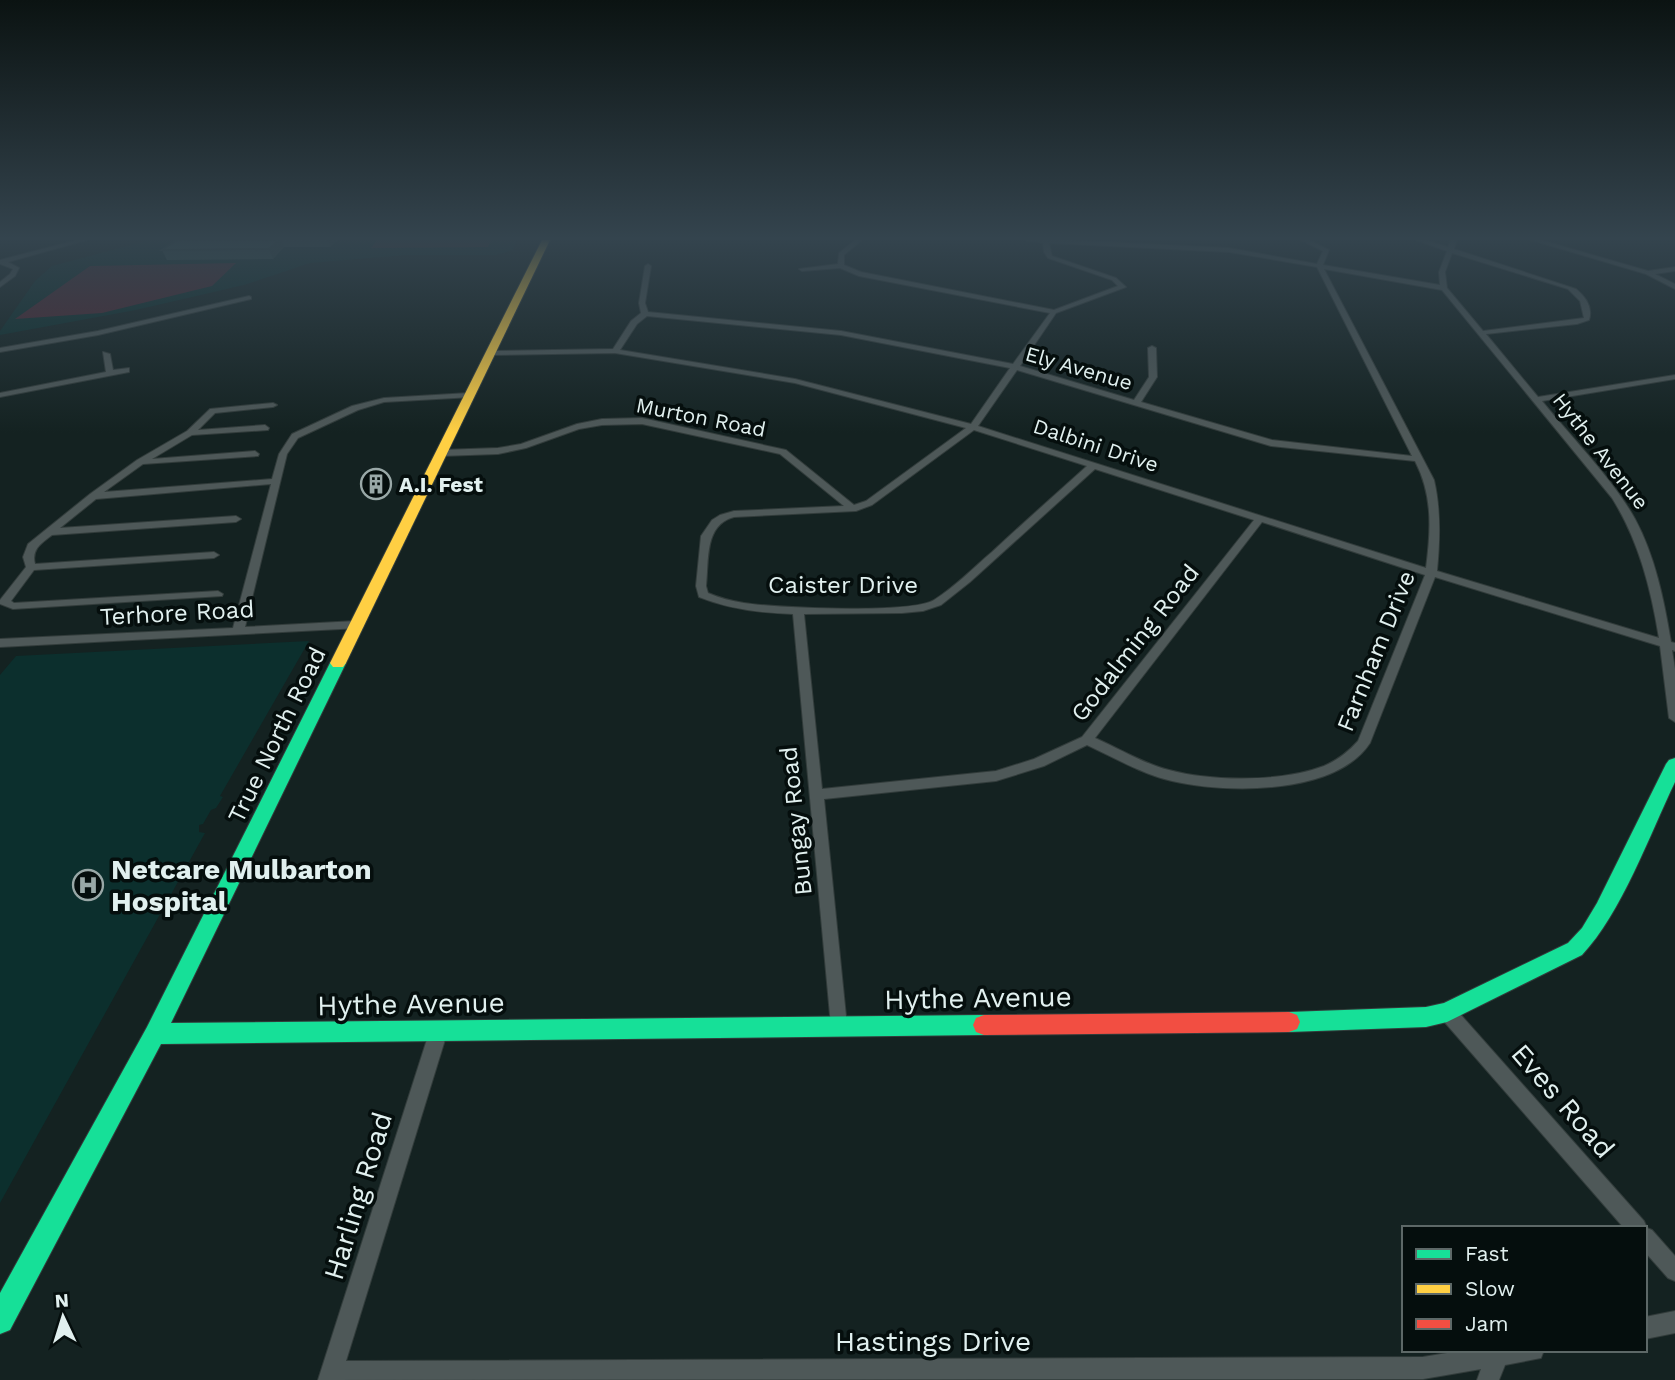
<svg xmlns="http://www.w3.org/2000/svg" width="1675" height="1380" viewBox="0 0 1675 1380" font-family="'Work Sans',sans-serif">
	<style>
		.built { fill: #0c2f2d }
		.green { fill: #512531 }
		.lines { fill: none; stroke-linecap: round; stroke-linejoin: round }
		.street-casing { stroke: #323c3b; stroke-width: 2 }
		.fast-casing { stroke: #323c3b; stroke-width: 2 }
		.slow-casing { stroke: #323c3b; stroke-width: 2 }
		.jam-casing { stroke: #323c3b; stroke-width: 2 }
		.street { fill: #4e5858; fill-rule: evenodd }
		.fast { fill: #16e098; fill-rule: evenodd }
		.slow { fill: #ffcf43; fill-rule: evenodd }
		.jam { fill: #f24e42; fill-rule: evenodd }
		.wall { fill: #355654 }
		.shaded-wall { fill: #2b4645 }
		.building { fill: #3e6462; stroke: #2b4645; stroke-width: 2 }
		.labels { text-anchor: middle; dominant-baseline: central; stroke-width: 7; stroke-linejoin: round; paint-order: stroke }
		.far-street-label { font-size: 21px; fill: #e1f0ef; stroke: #050e0d }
		.far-poi-label { font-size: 21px; font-weight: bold; fill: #e1f0ef; stroke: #050e0d; text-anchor: start }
		.street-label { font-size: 24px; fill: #e1f0ef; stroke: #050e0d }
		.near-poi-label { font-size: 28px; font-weight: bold; fill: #e1f0ef; stroke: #050e0d; text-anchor: start }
		.near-street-label { font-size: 28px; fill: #e1f0ef; stroke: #050e0d }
	</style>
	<rect width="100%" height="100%" fill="#142221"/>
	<g class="built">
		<path d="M 150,240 L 517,240 L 513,250 L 496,255 L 406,255 L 310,263 L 244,285 L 136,310 L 0,335 L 0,331 L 35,281 L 52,266 Z"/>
		<path d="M 309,641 L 220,796 L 223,797 L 216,808 L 211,810 L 203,824 L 199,825 L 199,832 L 205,833 L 0,1203 L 0,675 L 16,656 Z"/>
	</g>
	<g class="green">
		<path d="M 377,240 L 491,240 L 488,247 L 371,248 Z"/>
		<path d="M 236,263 L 212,286 L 102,313 L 15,319 L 90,266 Z"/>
	</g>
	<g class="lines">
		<g class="street-casing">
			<g id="street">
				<path d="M 77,240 L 87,240 L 8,262 L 19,268 L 15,276 L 0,287 L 0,282 L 10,274 L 13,269 L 0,264 L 0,260 Z"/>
				<path d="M 855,240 L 862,240 L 844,255 L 844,265 L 861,272 L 1054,310 L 1118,286 L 1112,280 L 1048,258 L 1044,252 L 1043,243 L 1024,240 L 1066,240 L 1229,248 L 1317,264 L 1323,251 L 1301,240 L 1309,240 L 1329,250 L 1323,265 L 1440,285 L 1439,272 L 1447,251 L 1416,240 L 1425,240 L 1448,247 L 1451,240 L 1457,240 L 1454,249 L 1576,289 C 1586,297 1593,308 1589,320 L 1577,324 L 1486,334 L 1538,397 L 1675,375 L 1675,379 L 1542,401 C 1571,437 1613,479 1635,519 C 1655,556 1664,600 1671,642 L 1675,643 L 1675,651 L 1672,650 L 1675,669 L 1675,722 L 1669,718 L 1660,646 L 1435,577 L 1370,743 C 1336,795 1227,794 1172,781 C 1142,774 1115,758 1087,745 L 1044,766 L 996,781 L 824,799 L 847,1026 L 845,1032 L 839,1034 L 833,1032 L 831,1026 L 793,614 C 760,613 729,609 699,597 L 696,586 L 701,536 L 712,520 L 720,515 L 734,511 L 844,506 L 780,454 L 642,424 L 602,425 L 579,429 L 526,448 L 498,454 L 441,456 L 437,453 L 441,450 L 498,448 L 521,444 L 577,424 L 602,419 L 642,418 L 786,450 L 854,505 L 866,501 L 966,428 L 795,383 L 615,353 L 491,355 L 487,353 L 491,351 L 613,349 L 631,321 L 641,313 L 639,303 L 645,266 L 648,264 L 651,266 L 645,303 L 648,312 L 841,331 L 1013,364 L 1050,313 L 859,276 L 840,268 L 802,271 L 799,269 L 838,264 L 839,253 ZM 1049,243 L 1229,252 L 1317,267 L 1412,456 L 1272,440 L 1141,402 L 1157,377 L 1156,348 L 1152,346 L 1148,348 L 1149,377 L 1134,400 L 1020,366 L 1056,313 L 1126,287 L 1116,278 L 1052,256 ZM 1452,253 L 1568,289 L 1580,301 L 1584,318 L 1483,331 L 1447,288 L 1445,272 ZM 1324,269 L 1442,290 L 1612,498 C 1639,541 1651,589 1659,638 L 1437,571 C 1440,540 1441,510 1434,480 ZM 647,316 L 841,335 L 1010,368 L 971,424 L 795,379 L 620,350 L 637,324 ZM 1017,370 L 1271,446 L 1415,461 C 1433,496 1431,530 1426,568 L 978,426 ZM 974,430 L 1087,466 C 1055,495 1023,523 992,552 C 973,568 955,587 934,600 C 911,614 775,608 744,603 C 731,601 720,598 708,593 L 706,586 C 709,560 704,525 734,517 L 856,511 L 872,505 ZM 1095,469 L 1254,520 L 1082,737 L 1034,759 L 996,771 L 822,789 L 804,614 L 902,613 L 923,611 L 941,605 L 970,582 ZM 1262,522 L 1425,575 L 1358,741 C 1348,752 1338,760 1324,766 C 1282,782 1213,782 1169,770 C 1144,764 1120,749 1095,738 Z"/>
				<path d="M 1531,240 L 1541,240 L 1648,271 L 1675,267 L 1675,271 L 1655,274 L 1675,284 L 1675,289 L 1646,274 Z"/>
				<path d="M 249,296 L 251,297 L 251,299 L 98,335 L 0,352 L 0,348 L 98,331 Z"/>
				<path d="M 103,352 L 110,354 L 113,370 L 129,368 L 129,372 L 0,397 L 0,393 L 106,372 Z"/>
				<path d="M 469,393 L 472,393 L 472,397 L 384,402 L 358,410 L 298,438 L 287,454 L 245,627 L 356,621 L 360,622 L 362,625 L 360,628 L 0,647 L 0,639 L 233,628 L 271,484 L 96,499 L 60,528 L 236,516 L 241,519 L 236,522 L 52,535 C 42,543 31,549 35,564 L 214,552 L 219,555 L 214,558 L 34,570 L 11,601 L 14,603 L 218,591 L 223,594 L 222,596 L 13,609 L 0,604 L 0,600 L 26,567 L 23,557 L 28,544 L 90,494 L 137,460 L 187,431 L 210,409 L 273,403 L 277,405 L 273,407 L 215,413 L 198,430 L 265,425 L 269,428 L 268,430 L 192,435 L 152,459 L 255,451 L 259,454 L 258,456 L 143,464 L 104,492 L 272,479 L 279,454 L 292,434 L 352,406 L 384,398 Z"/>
				<path d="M 1447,1004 L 1453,1006 L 1644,1221 L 1647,1228 L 1652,1230 L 1675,1256 L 1675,1281 L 1668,1278 L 1645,1252 L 1645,1228 L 1624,1228 L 1441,1018 L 1439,1012 L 1441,1006 Z"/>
				<path d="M 439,1022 L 445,1024 L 448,1030 L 346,1361 L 1423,1357 L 1465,1350 L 1544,1350 L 1541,1358 L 1505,1365 L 1499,1380 L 1477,1380 L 1481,1369 L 1423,1379 L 318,1380 L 430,1030 L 433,1024 Z"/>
				<path d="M 1675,1311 L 1675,1333 L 1645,1339 L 1645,1317 Z"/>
			</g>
		</g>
		<g class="fast-casing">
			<g id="fast">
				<path d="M 338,658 L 346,663 L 171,1023 L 984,1015 L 992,1018 L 995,1025 L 992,1032 L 984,1035 L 161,1044 L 10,1330 L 0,1334 L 0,1293 L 147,1027 L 330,663 Z"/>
				<path d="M 1675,758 L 1675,782 C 1650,834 1621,914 1582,955 L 1447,1022 L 1426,1027 L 1289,1032 L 1281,1029 L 1278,1022 L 1281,1015 L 1289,1012 L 1426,1007 L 1444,1003 L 1568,943 L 1582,928 L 1597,903 L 1666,764 L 1669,760 Z"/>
			</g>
		</g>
		<g class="slow-casing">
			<path id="slow" d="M 542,240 L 550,240 L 346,663 L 343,667 L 333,667 L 330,663 Z"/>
		</g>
		<g class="jam-casing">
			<path id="jam" d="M 1289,1012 L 1297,1015 L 1300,1022 L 1297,1029 L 1289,1032 L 984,1035 L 976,1032 L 973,1025 L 976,1018 L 984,1015 Z"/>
		</g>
		<use href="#street" class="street"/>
		<use href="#fast" class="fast"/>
		<use href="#slow" class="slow"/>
		<use href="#jam" class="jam"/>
	</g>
	<path class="wall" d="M 177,240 L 337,240 L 330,247 L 284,247 L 273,259 L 167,260 L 162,250 Z"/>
	<g class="shaded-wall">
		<path d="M 279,240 L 282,240 L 284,247 L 273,259 L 269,249 Z"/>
		<path d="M 328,240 L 337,240 L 330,247 Z"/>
	</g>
	<path class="building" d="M 177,240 L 279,240 L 269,249 L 162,250 Z"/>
	<linearGradient id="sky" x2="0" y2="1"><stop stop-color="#0b1312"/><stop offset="0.55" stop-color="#34444e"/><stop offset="1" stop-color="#34444e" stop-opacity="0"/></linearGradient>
	<rect width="1675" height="433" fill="url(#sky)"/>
	<defs>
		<g id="building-ring" transform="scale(1.575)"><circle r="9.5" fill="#050e0d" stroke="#99a8a7" stroke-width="1.5"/><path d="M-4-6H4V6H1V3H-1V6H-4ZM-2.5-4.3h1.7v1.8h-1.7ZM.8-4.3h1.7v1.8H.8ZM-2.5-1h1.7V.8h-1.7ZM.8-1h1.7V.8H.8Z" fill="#99a8a7"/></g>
		<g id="hospital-ring" transform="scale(1.575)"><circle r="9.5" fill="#050e0d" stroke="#99a8a7" stroke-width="1.5"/><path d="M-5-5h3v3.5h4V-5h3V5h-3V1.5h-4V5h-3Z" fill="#99a8a7"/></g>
	</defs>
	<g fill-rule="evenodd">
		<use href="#building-ring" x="376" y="484"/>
		<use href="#hospital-ring" x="88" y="885"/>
	</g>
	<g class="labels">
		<g class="far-street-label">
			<text transform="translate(1079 368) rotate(16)">Ely Avenue</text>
			<text transform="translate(701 417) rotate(11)">Murton Road</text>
			<text transform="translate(1096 445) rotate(18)">Dalbini Drive</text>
			<text transform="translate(1601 451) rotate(52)">Hythe Avenue</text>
		</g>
		<g class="far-poi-label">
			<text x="399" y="484">A.I. Fest</text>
		</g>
		<g class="street-label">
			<text x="843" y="585">Caister Drive</text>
			<text transform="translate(177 613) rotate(-3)">Terhore Road</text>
			<text transform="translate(1135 643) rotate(-52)">Godalming Road</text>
			<text transform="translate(1376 651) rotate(-68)">Farnham Drive</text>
			<text transform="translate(277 735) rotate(-64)">True North Road</text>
			<text transform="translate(796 821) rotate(-96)">Bungay Road</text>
		</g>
		<g class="near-poi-label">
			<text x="111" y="869">Netcare Mulbarton<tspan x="111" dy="32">Hospital</tspan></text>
		</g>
		<g class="near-street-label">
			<text transform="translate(978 998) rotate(-1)">Hythe Avenue</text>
			<text transform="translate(411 1004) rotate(-1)">Hythe Avenue</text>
			<text transform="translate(1563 1101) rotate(49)">Eves Road</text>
			<text transform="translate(358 1196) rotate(-73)">Harling Road</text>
			<text x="933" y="1341">Hastings Drive</text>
		</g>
	</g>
	<rect x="1402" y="1226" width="245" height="126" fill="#050e0d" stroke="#5d6867" stroke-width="2"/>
	<rect x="1416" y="1249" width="35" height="10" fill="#16e098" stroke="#5d6867" stroke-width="2"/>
	<text x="1465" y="1261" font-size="21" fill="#e1f0ef">Fast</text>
	<rect x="1416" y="1284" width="35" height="10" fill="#ffcf43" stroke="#5d6867" stroke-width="2"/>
	<text x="1465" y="1296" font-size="21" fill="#e1f0ef">Slow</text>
	<rect x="1416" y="1319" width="35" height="10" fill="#f24e42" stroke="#5d6867" stroke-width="2"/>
	<text x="1465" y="1331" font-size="21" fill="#e1f0ef">Jam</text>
	<g transform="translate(63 1317) rotate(356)" stroke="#050e0d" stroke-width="5" paint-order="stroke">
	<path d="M0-5L12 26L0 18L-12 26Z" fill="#e1f0ef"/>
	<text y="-10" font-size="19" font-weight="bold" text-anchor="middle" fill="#e1f0ef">N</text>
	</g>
</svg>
